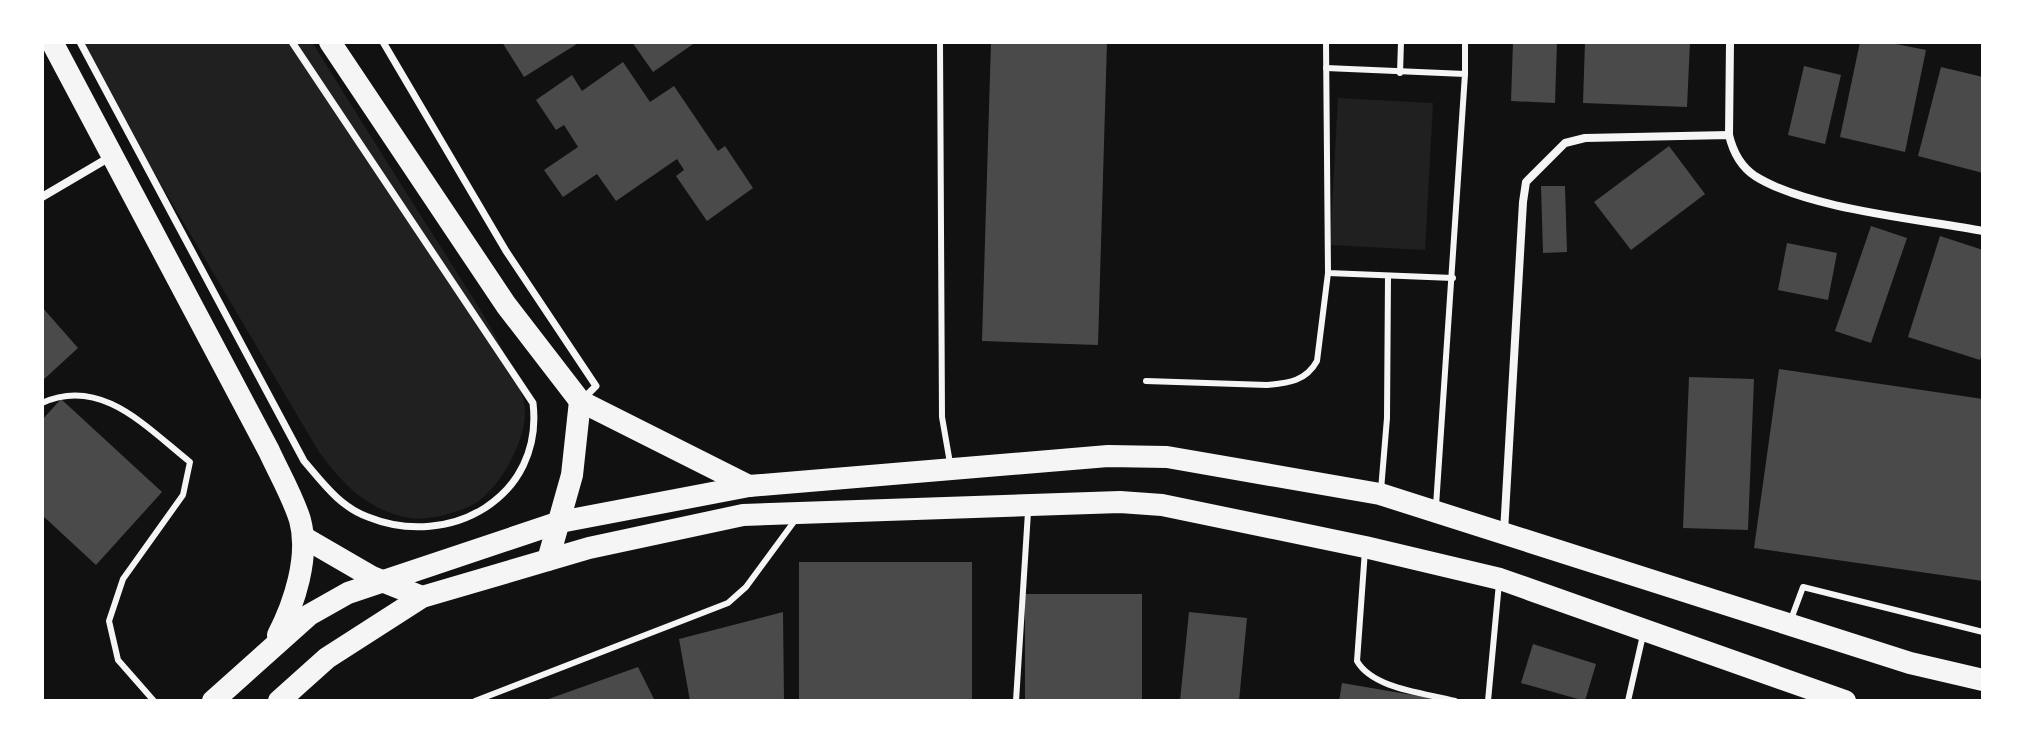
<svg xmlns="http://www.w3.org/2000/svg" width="2025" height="743" viewBox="0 0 2025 743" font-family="'Public Sans',sans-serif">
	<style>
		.green { fill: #202020 }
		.building { fill: #4a4a4a }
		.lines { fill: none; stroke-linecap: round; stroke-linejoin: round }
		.service { stroke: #f5f5f5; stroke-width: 6 }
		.pedestrian { stroke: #f5f5f5; stroke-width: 7 }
		.minor { stroke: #f5f5f5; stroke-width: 8 }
		.trunk { stroke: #f5f5f5; stroke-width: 22 }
	</style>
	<rect width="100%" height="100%" fill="#111"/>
	<g class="green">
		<path d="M 77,42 L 312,42 C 355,111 398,180 442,249 C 471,296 506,344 523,398 C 533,430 504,481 480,500 C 465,512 427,521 410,518 C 368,511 343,484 319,452 Z"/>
		<path d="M 1338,98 L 1433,103 L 1425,250 L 1330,245 Z"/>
	</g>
	<g class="building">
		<path d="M 502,42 L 580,42 L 524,77 Z"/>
		<path d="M 632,42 L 696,42 L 653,72 Z"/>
		<path d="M 991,42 L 1107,42 L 1098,345 L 982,341 Z"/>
		<path d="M 1513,42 L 1557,42 L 1555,103 L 1511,101 Z"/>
		<path d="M 1585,42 L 1690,42 L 1687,107 L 1583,103 Z"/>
		<path d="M 1860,42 L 1886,42 L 1926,50 L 1905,152 L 1840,137 Z"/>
		<path d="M 623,62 L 650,102 L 674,86 L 718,151 L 725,146 L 753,188 L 707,221 L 676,176 L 684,170 L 677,159 L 616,201 L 597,174 L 563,197 L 544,170 L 578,147 L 564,125 L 556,130 L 536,100 L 572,75 L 582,91 Z"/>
		<path d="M 1804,66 L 1841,75 L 1825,144 L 1788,135 Z"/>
		<path d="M 1941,67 L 1983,77 L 1983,173 L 1918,156 Z"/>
		<path d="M 1669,146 L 1705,194 L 1631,250 L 1594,202 Z"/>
		<path d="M 1541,186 L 1565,186 L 1567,252 L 1543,253 Z"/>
		<path d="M 1871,226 L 1907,238 L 1871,343 L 1835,331 Z"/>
		<path d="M 1940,236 L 1983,250 L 1983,350 L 1980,360 L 1908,337 Z"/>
		<path d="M 1787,243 L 1837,253 L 1828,300 L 1778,290 Z"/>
		<path d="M 42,307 L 78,348 L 42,381 Z"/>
		<path d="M 1779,369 L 1983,399 L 1983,581 L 1754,548 Z"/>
		<path d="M 1689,377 L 1754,379 L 1748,530 L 1683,528 Z"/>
		<path d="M 61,399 L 162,492 L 96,565 L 42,515 L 42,420 Z"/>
		<rect x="799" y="562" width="173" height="139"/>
		<rect x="1025" y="594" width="117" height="107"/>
		<path d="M 783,612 L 784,701 L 690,701 L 679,639 Z"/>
		<path d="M 1189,612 L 1247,618 L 1239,701 L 1180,701 Z"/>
		<path d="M 1533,644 L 1596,664 L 1585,701 L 1521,683 Z"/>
		<path d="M 638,667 L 655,701 L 543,701 Z"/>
		<path d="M 1342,683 L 1436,699 L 1436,701 L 1339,701 Z"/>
	</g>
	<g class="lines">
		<g class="service">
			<path d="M 940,42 L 942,417 L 950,463"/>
			<path d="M 1326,42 L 1328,273 L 1453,278"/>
			<path d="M 1465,42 L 1465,74"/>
			<path d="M 1326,68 L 1465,74 L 1436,506"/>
			<path d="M 1400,73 L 1401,42"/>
			<path d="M 1146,381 L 1267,385 C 1289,383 1306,381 1317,361 L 1328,273"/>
			<path d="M 42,403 C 101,376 146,427 190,462 L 183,495 L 123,579 L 109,621 L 118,660 L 154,701"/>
			<path d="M 1381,490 L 1387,418 L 1388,276"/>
			<path d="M 1365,550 L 1357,661 C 1373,689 1425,693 1455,701"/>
			<path d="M 1790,622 L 1803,587 L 1983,632"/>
			<path d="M 475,701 L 728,603 L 746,587 L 796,519"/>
			<path d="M 1016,701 L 1028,512"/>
			<path d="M 1488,701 L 1499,583"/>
			<path d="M 1628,701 L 1643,635"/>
		</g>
		<g class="pedestrian">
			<path d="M 80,42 L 304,461 C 323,483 340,507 368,517 C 450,550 544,497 533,403 L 292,42"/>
			<path d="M 383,42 L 506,251 L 596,386 L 582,400"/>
		</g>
		<g class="minor">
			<path d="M 1729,135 L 1730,42"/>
			<path d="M 42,197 L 110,157"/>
			<path d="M 1504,532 L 1523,202 L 1526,182 L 1565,143 L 1585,138 L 1729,135 C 1733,152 1740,166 1755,176 C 1807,209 1920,219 1983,231"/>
		</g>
		<g class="trunk">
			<path d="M 52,42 L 269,451 C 279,473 293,497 300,520 C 310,557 294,604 278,635"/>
			<path d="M 330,42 L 506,305 L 580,401 L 749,486"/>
			<path d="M 303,537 L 372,577 L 422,597"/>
			<path d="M 548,560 L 572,475 L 580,401"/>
			<path d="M 213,701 L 309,615 L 348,593 L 560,522 L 749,486 L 1108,456 L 1167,457 L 1380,494 L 1910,663 L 1983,680"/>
			<path d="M 279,701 L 327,658 L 422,597 L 589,548 L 743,515 L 1120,502 L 1162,505 L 1365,547 L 1500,579 L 1845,701"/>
		</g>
	</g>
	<rect width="2025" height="743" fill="none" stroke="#ffffff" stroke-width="88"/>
</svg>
